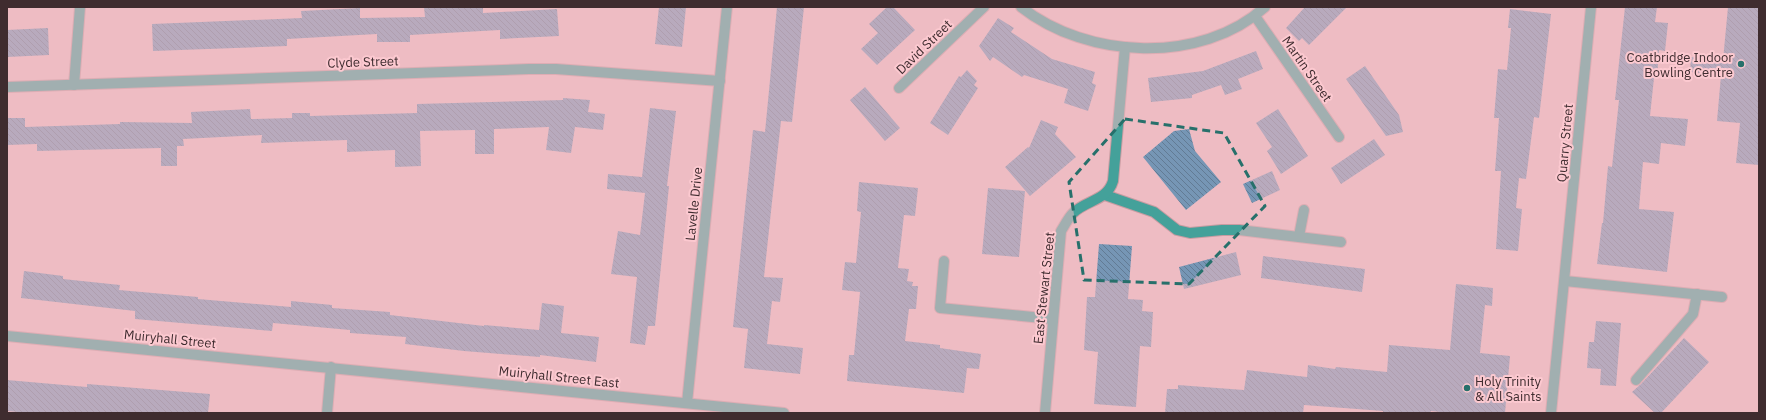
<svg xmlns="http://www.w3.org/2000/svg" width="1766" height="420" viewBox="0 0 1766 420" font-family="'IBM Plex Sans',sans-serif">
	<style>
		.building { fill: url(#building-back-hatch) }
		.lines { fill: none; stroke-linecap: round; stroke-linejoin: round }
		.minor-casing { stroke: #c89ca2; stroke-width: 12 }
		.minor { stroke: #44a19a; stroke-width: 10 }
		.marked { fill: none; stroke: #27706b; stroke-width: 3; stroke-dasharray: 8 5; stroke-linejoin: round }
		.poi-dot { fill: #27706b; stroke: #fcc9d0; stroke-width: 1.5 }
		.labels { text-anchor: middle; dominant-baseline: central; stroke-width: 4; stroke-linejoin: round; paint-order: stroke }
		.street-label { font-size: 13px; fill: #3f2c2f; stroke: #fcc9d0 }
		.poi-label { font-size: 13px; fill: #3f2c2f; stroke: #fcc9d0; text-anchor: end }
	</style>
	<defs>
		<pattern id="building-back-hatch" width="6" height="6" patternUnits="userSpaceOnUse"><rect width="6" height="6" fill="#7696b5"/><path d="M-1 5l2 2M0 0l6 6M5-1l2 2" fill="none" stroke="#627b94"/></pattern>
	</defs>
	<rect width="100%" height="100%" fill="#eebcc3"/>
	<g class="building">
		<path d="M 424,7 L 483,7 L 483,13 L 557,9 L 559,36 L 500,39 L 500,30 L 410,35 L 410,42 L 377,42 L 377,34 L 287,39 L 287,46 L 153,51 L 152,24 L 302,18 L 301,11 L 360,8 L 360,18 L 425,17 Z"/>
		<path d="M 659,7 L 686,7 L 682,47 L 655,44 Z"/>
		<path d="M 777,7 L 804,7 L 792,122 L 781,121 L 772,202 L 764,277 L 783,278 L 780,302 L 772,301 L 767,344 L 803,348 L 800,374 L 744,368 L 748,329 L 733,327 L 753,130 L 765,132 Z"/>
		<path d="M 887,7 L 893,7 L 915,30 L 877,65 L 861,49 L 878,33 L 869,24 Z"/>
		<path d="M 1305,7 L 1347,7 L 1309,45 L 1302,38 L 1299,41 L 1286,28 Z"/>
		<path d="M 1625,7 L 1657,7 L 1655,22 L 1668,23 L 1665,51 L 1659,50 L 1657,79 L 1654,78 L 1650,116 L 1688,119 L 1685,146 L 1661,143 L 1659,164 L 1643,162 L 1639,209 L 1674,212 L 1667,272 L 1597,264 L 1602,223 L 1603,223 L 1608,166 L 1612,167 L 1615,138 L 1619,100 L 1615,100 Z"/>
		<path d="M 1728,7 L 1759,7 L 1759,165 L 1736,163 L 1740,123 L 1717,121 L 1721,75 L 1690,72 L 1691,57 L 1723,60 Z"/>
		<path d="M 1510,9 L 1551,14 L 1539,118 L 1534,117 L 1526,179 L 1519,178 L 1516,208 L 1522,209 L 1518,251 L 1496,249 L 1501,171 L 1495,171 L 1499,118 L 1494,118 L 1498,69 L 1507,70 L 1511,28 L 1508,28 Z"/>
		<path d="M 998,18 L 1014,28 L 1011,32 L 1052,59 L 1095,72 L 1092,83 L 1096,85 L 1088,111 L 1064,103 L 1068,89 L 1024,75 L 1022,77 L 993,57 L 990,61 L 979,46 Z"/>
		<path d="M 48,28 L 49,55 L 7,57 L 7,30 Z"/>
		<path d="M 1256,51 L 1263,69 L 1238,79 L 1242,89 L 1225,95 L 1221,85 L 1192,95 L 1192,98 L 1151,102 L 1148,78 L 1203,71 Z"/>
		<path d="M 1365,66 L 1399,115 L 1403,132 L 1386,136 L 1346,79 Z"/>
		<path d="M 967,70 L 977,81 L 974,85 L 978,88 L 948,135 L 930,123 L 959,76 L 961,77 Z"/>
		<path d="M 865,87 L 900,128 L 885,141 L 850,100 Z"/>
		<path d="M 563,98 L 590,100 L 588,112 L 605,114 L 603,130 L 575,127 L 571,153 L 546,150 L 549,127 L 494,129 L 494,154 L 475,154 L 475,130 L 420,131 L 421,166 L 395,167 L 395,150 L 347,152 L 347,140 L 261,143 L 262,135 L 183,139 L 184,146 L 177,146 L 177,166 L 161,166 L 161,148 L 37,151 L 37,144 L 7,145 L 7,118 L 25,118 L 25,127 L 120,124 L 120,122 L 192,123 L 191,112 L 250,109 L 251,119 L 292,118 L 292,113 L 310,113 L 310,116 L 417,113 L 417,104 L 563,100 Z"/>
		<path d="M 650,108 L 676,111 L 667,186 L 669,186 L 655,326 L 648,326 L 645,345 L 630,343 L 637,277 L 611,274 L 618,231 L 640,235 L 645,193 L 607,189 L 608,174 L 642,177 Z"/>
		<path d="M 1278,109 L 1308,156 L 1281,174 L 1267,151 L 1272,147 L 1256,123 Z"/>
		<path d="M 1041,120 L 1058,127 L 1055,134 L 1076,157 L 1030,196 L 1005,167 L 1028,147 L 1029,148 Z"/>
		<path d="M 1189,129 L 1195,151 L 1221,182 L 1186,210 L 1143,157 L 1174,131 Z"/>
		<path d="M 1374,139 L 1385,155 L 1341,184 L 1331,168 Z"/>
		<path d="M 1272,171 L 1280,190 L 1252,203 L 1243,184 Z"/>
		<path d="M 859,182 L 918,188 L 915,216 L 904,215 L 898,268 L 909,269 L 907,281 L 913,282 L 912,286 L 918,286 L 916,309 L 909,309 L 905,341 L 940,345 L 940,348 L 981,354 L 979,369 L 967,368 L 964,393 L 847,381 L 849,355 L 854,355 L 860,292 L 842,290 L 845,262 L 856,263 L 861,212 L 857,211 Z"/>
		<path d="M 988,188 L 1025,191 L 1019,257 L 982,254 Z"/>
		<path d="M 1099,244 L 1132,246 L 1128,299 L 1143,300 L 1142,311 L 1153,312 L 1151,347 L 1140,346 L 1136,407 L 1094,404 L 1098,352 L 1084,350 L 1087,297 L 1095,297 Z"/>
		<path d="M 1236,252 L 1241,275 L 1184,289 L 1179,267 Z"/>
		<path d="M 1263,256 L 1365,269 L 1362,292 L 1261,278 Z"/>
		<path d="M 24,271 L 63,276 L 63,279 L 120,285 L 119,290 L 198,297 L 198,299 L 291,307 L 291,301 L 332,305 L 332,308 L 390,312 L 390,315 L 484,326 L 484,325 L 539,330 L 542,303 L 564,306 L 561,333 L 599,337 L 596,362 L 540,355 L 540,357 L 464,351 L 405,344 L 406,337 L 350,333 L 350,330 L 273,323 L 272,331 L 135,319 L 135,311 L 21,298 Z"/>
		<path d="M 1456,284 L 1493,288 L 1492,306 L 1485,305 L 1480,353 L 1510,356 L 1505,413 L 1449,413 L 1431,411 L 1430,413 L 1383,413 L 1383,411 L 1304,405 L 1303,413 L 1165,413 L 1167,389 L 1178,389 L 1178,385 L 1244,390 L 1247,370 L 1307,377 L 1308,365 L 1335,369 L 1336,367 L 1387,372 L 1389,345 L 1450,350 Z"/>
		<path d="M 1596,321 L 1621,323 L 1616,386 L 1600,385 L 1601,369 L 1587,368 L 1589,342 L 1594,342 Z"/>
		<path d="M 1684,338 L 1709,362 L 1661,413 L 1655,413 L 1632,392 L 1641,384 Z"/>
		<path d="M 7,380 L 87,387 L 87,384 L 210,394 L 208,413 L 28,413 L 7,411 Z"/>
	</g>
	<g class="lines">
		<g class="minor-casing">
			<g id="minor">
				<path d="M 1021,7 C 1087,59 1201,65 1265,7"/>
				<path d="M 1255,16 L 1339,137"/>
				<path d="M 74,85 L 80,7"/>
				<path d="M 7,87 L 529,69 L 556,69 L 720,81"/>
				<path d="M 899,88 L 984,7"/>
				<path d="M 1105,195 L 1154,212 L 1177,230 L 1190,233 L 1222,230 L 1239,230 L 1341,242"/>
				<path d="M 1299,236 L 1304,210"/>
				<path d="M 944,261 L 940,308 L 1053,319"/>
				<path d="M 1565,281 L 1722,297"/>
				<path d="M 7,336 L 784,413"/>
				<path d="M 1636,380 L 1693,314 L 1697,294"/>
				<path d="M 687,403 L 727,7"/>
				<path d="M 327,413 L 331,367"/>
				<path d="M 1045,413 L 1061,231 C 1065,225 1068,218 1073,213 C 1086,200 1107,201 1113,181 L 1125,47"/>
				<path d="M 1551,413 L 1591,7"/>
			</g>
		</g>
		<use href="#minor" class="minor"/>
	</g>
	<path d="M0 0H1766V420H0ZM 1125,119 L 1224,133 L 1265,206 L 1189,284 L 1084,280 L 1069,182 Z" fill="#eebcc3" fill-opacity=".55" fill-rule="evenodd"/>
	<path class="marked" d="M 1125,119 L 1224,133 L 1265,206 L 1189,284 L 1084,280 L 1069,182 Z"/>
	<g class="poi-dot">
		<circle cx="1741" cy="64" r="4"/>
		<circle cx="1467" cy="388" r="4"/>
	</g>
	<g class="labels">
		<g class="street-label">
			<text transform="translate(924 47) rotate(-44)">David Street</text>
			<text transform="translate(363 62) rotate(-2)">Clyde Street</text>
			<text transform="translate(1307 69) rotate(55)">Martin Street</text>
			<text transform="translate(1565 143) rotate(-85)">Quarry Street</text>
			<text transform="translate(694 204) rotate(-84)">Lavelle Drive</text>
			<text transform="translate(1044 288) rotate(-84)">East Stewart Street</text>
			<text transform="translate(170 339) rotate(6)">Muiryhall Street</text>
			<text transform="translate(559 377) rotate(6)">Muiryhall Street East</text>
		</g>
		<g class="poi-label">
			<text x="1733" y="57">Coatbridge Indoor<tspan x="1733" dy="15">Bowling Centre</tspan></text>
			<text x="1475" y="381" text-anchor="start">Holy Trinity<tspan x="1475" dy="15">&amp; All Saints</tspan></text>
		</g>
	</g>
	<rect width="1766" height="420" fill="none" stroke="#3f2c2f" stroke-width="16"/>
</svg>
